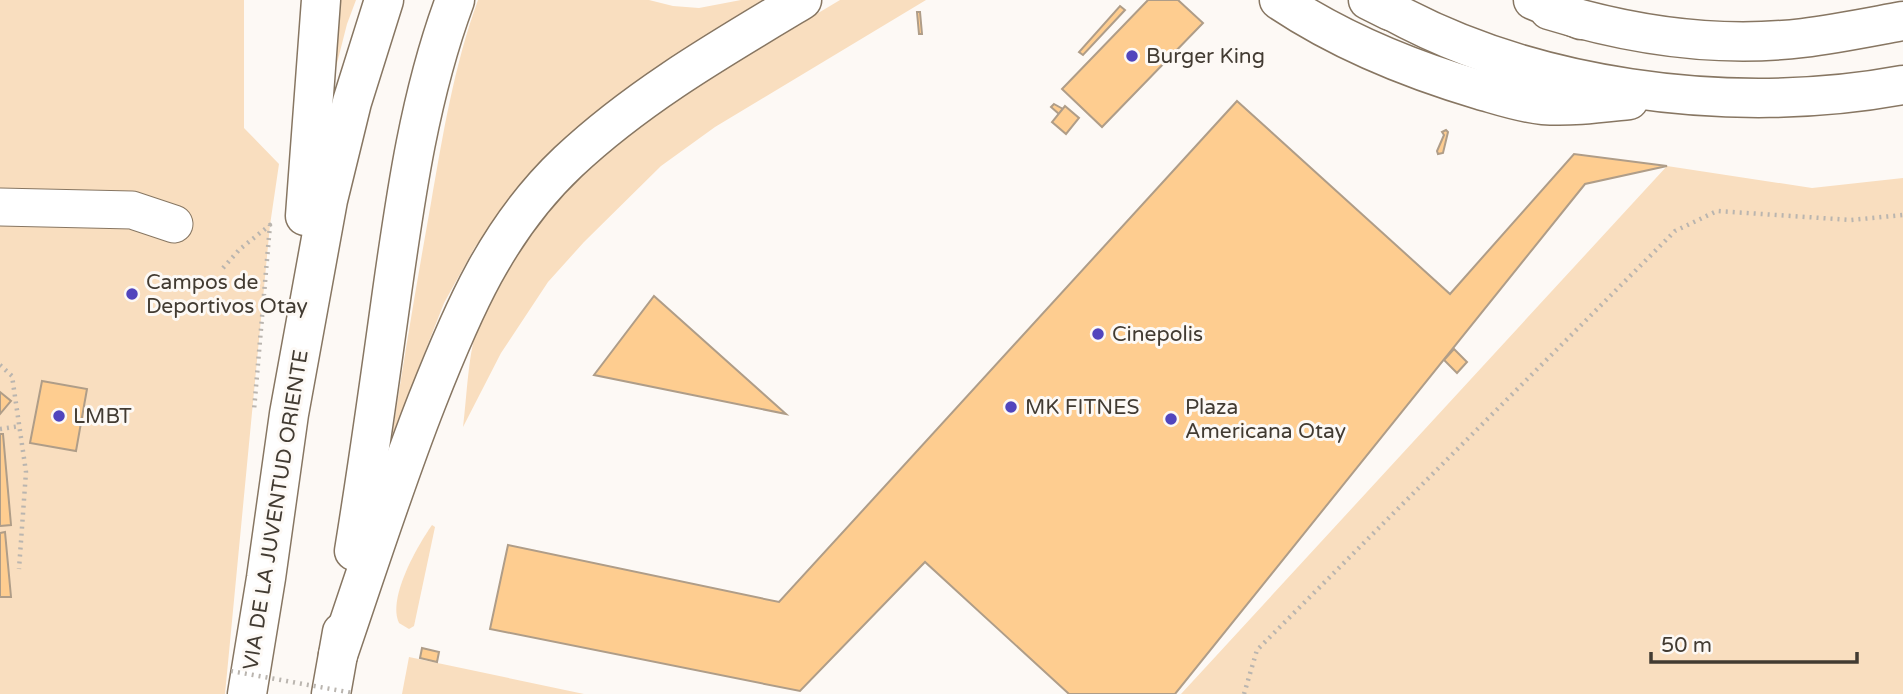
<svg xmlns="http://www.w3.org/2000/svg" width="1903" height="694" viewBox="0 0 1903 694" font-family="'Varela Round',sans-serif">
	<style>
		.green { fill: #f9debf }
		.building { fill: #fecd90; stroke: #af9d88; stroke-width: 2 }
		.lines { fill: none; stroke-linecap: round; stroke-linejoin: round }
		.minor-casing { stroke: #877662; stroke-width: 39 }
		.major-casing { stroke: #877662; stroke-width: 41 }
		.highway-casing { stroke: #877662; stroke-width: 41 }
		.path { stroke: #bab5af; stroke-width: 4.5; stroke-dasharray: 2 5; stroke-linecap: butt }
		.minor { stroke: #fff; stroke-width: 37 }
		.major { stroke: #fff; stroke-width: 38 }
		.highway { stroke: #fff; stroke-width: 38 }
		.path-bridge { stroke: #bab5af; stroke-width: 4.5; stroke-dasharray: 2 5; stroke-linecap: butt }
		.poi-dot { fill: #5245bd; stroke: #fdf9f5; stroke-width: 2.5 }
		.labels { text-anchor: middle; dominant-baseline: central; stroke-width: 6; stroke-linejoin: round; paint-order: stroke }
		.poi-label { font-size: 21px; fill: #423b32; stroke: #fdf9f5; text-anchor: start }
		.street-label { font-size: 21px; fill: #423b32; stroke: #fdf9f5 }
	</style>
	<rect width="100%" height="100%" fill="#fdf9f5"/>
	<g class="green">
		<path d="M 0,0 L 244,0 L 244,128 L 279,164 L 270,225 L 225,694 L 0,694 Z"/>
		<path d="M 339,0 L 356,0 L 347,24 L 333,79 Z"/>
		<path d="M 478,0 L 649,0 L 673,6 L 699,8 L 741,0 L 779,0 L 518,191 L 475,247 L 444,303 L 392,436 C 404,358 417,281 431,203 C 443,134 454,66 478,0 Z"/>
		<path d="M 840,0 L 926,0 L 715,127 L 661,166 L 584,242 L 548,282 L 501,353 L 463,427 C 467,397 468,350 479,323 C 543,165 704,83 840,0 Z"/>
		<path d="M 1667,166 L 1812,188 L 1903,178 L 1903,694 L 1181,694 Z"/>
		<path d="M 432,525 L 435,527 L 414,626 L 409,629 L 399,623 C 387,598 418,545 432,525 Z"/>
		<path d="M 409,657 L 584,694 L 402,694 Z"/>
	</g>
	<g class="building">
		<path d="M 1148,0 L 1178,0 L 1203,23 L 1102,127 L 1062,89 Z"/>
		<path d="M 1120,6 L 1125,10 L 1083,55 L 1079,52 Z"/>
		<path d="M 917,12 L 920,12 L 922,34 L 919,34 Z"/>
		<path d="M 1237,101 L 1450,294 L 1574,154 L 1667,166 L 1585,184 L 1175,694 L 1069,694 L 925,562 L 800,691 L 490,629 L 508,545 L 779,602 Z"/>
		<path d="M 1054,104 L 1063,109 L 1059,114 L 1051,107 Z"/>
		<path d="M 1065,106 L 1079,118 L 1066,134 L 1052,122 Z"/>
		<path d="M 1446,130 L 1448,132 L 1443,153 L 1438,154 L 1437,151 L 1444,135 L 1442,132 Z"/>
		<path d="M 654,296 L 786,414 L 594,375 Z"/>
		<path d="M 1454,349 L 1467,362 L 1457,373 L 1444,360 Z"/>
		<path d="M 42,381 L 87,389 L 76,451 L 30,443 Z"/>
		<path d="M 0,392 L 11,401 L 0,414 Z"/>
		<path d="M 0,434 L 3,434 L 11,525 L 0,526 Z"/>
		<path d="M 5,532 L 11,597 L 0,597 L 0,533 Z"/>
		<path d="M 422,648 L 439,652 L 437,662 L 420,658 Z"/>
	</g>
	<g class="lines">
		<g class="minor-casing">
			<path id="minor" d="M 0,207 L 132,210 L 174,224"/>
		</g>
		<g class="major-casing">
			<g id="major">
				<path d="M 1279,0 C 1340,41 1409,69 1480,90 C 1501,96 1521,103 1543,105 C 1571,107 1601,103 1629,100"/>
				<path d="M 1372,0 C 1523,90 1732,117 1903,85"/>
				<path d="M 1549,10 C 1630,35 1718,48 1803,38 C 1836,34 1870,27 1903,21"/>
			</g>
		</g>
		<g class="highway-casing">
			<g id="highway">
				<path d="M 1368,0 L 1390,11"/>
				<path d="M 1533,0 L 1581,20"/>
				<path d="M 305,216 L 321,0"/>
				<path d="M 354,551 C 368,465 380,379 392,292 C 406,193 420,94 455,0"/>
				<path d="M 338,655 C 367,570 394,485 427,401 C 462,312 497,229 568,162 C 637,97 720,49 802,0"/>
				<path d="M 247,694 L 266,578 L 289,414 L 328,200 L 352,102 L 384,0"/>
				<path d="M 331,694 L 342,632"/>
			</g>
		</g>
		<g class="path">
			<path d="M 223,268 L 240,249 L 270,225 L 254,410"/>
			<path d="M 0,365 L 12,376 L 26,472 L 19,569"/>
			<path d="M 0,429 L 20,426"/>
			<path d="M 1244,694 L 1257,650 L 1675,231 L 1717,211 L 1851,220 L 1903,215"/>
		</g>
		<use href="#minor" class="minor"/>
		<use href="#major" class="major"/>
		<use href="#highway" class="highway"/>
		<path class="path-bridge" d="M 231,671 L 353,693"/>
	</g>
	<g class="poi-dot">
		<circle cx="1132" cy="56" r="7"/>
		<circle cx="132" cy="294" r="7"/>
		<circle cx="1098" cy="334" r="7"/>
		<circle cx="1011" cy="407" r="7"/>
		<circle cx="59" cy="416" r="7"/>
		<circle cx="1171" cy="419" r="7"/>
	</g>
	<g class="labels">
		<g class="poi-label">
			<text x="1146" y="56">Burger King</text>
			<text x="146" y="282">Campos de<tspan x="146" dy="24">Deportivos Otay</tspan></text>
			<text x="1112" y="334">Cinepolis</text>
			<text x="1025" y="407">MK FITNES</text>
			<text x="1185" y="407">Plaza<tspan x="1185" dy="24">Americana Otay</tspan></text>
			<text x="73" y="416">LMBT</text>
		</g>
		<g class="street-label">
			<text transform="translate(276 510) rotate(-81)">VIA DE LA JUVENTUD ORIENTE</text>
		</g>
	</g>
	<path d="M1651 652v10h206v-10" fill="none" stroke="#423b32" stroke-width="3.5"/>
	<text x="1661" y="652" font-size="21" fill="#423b32" stroke="#fdf9f5" stroke-width="5" paint-order="stroke">50 m</text>
</svg>
